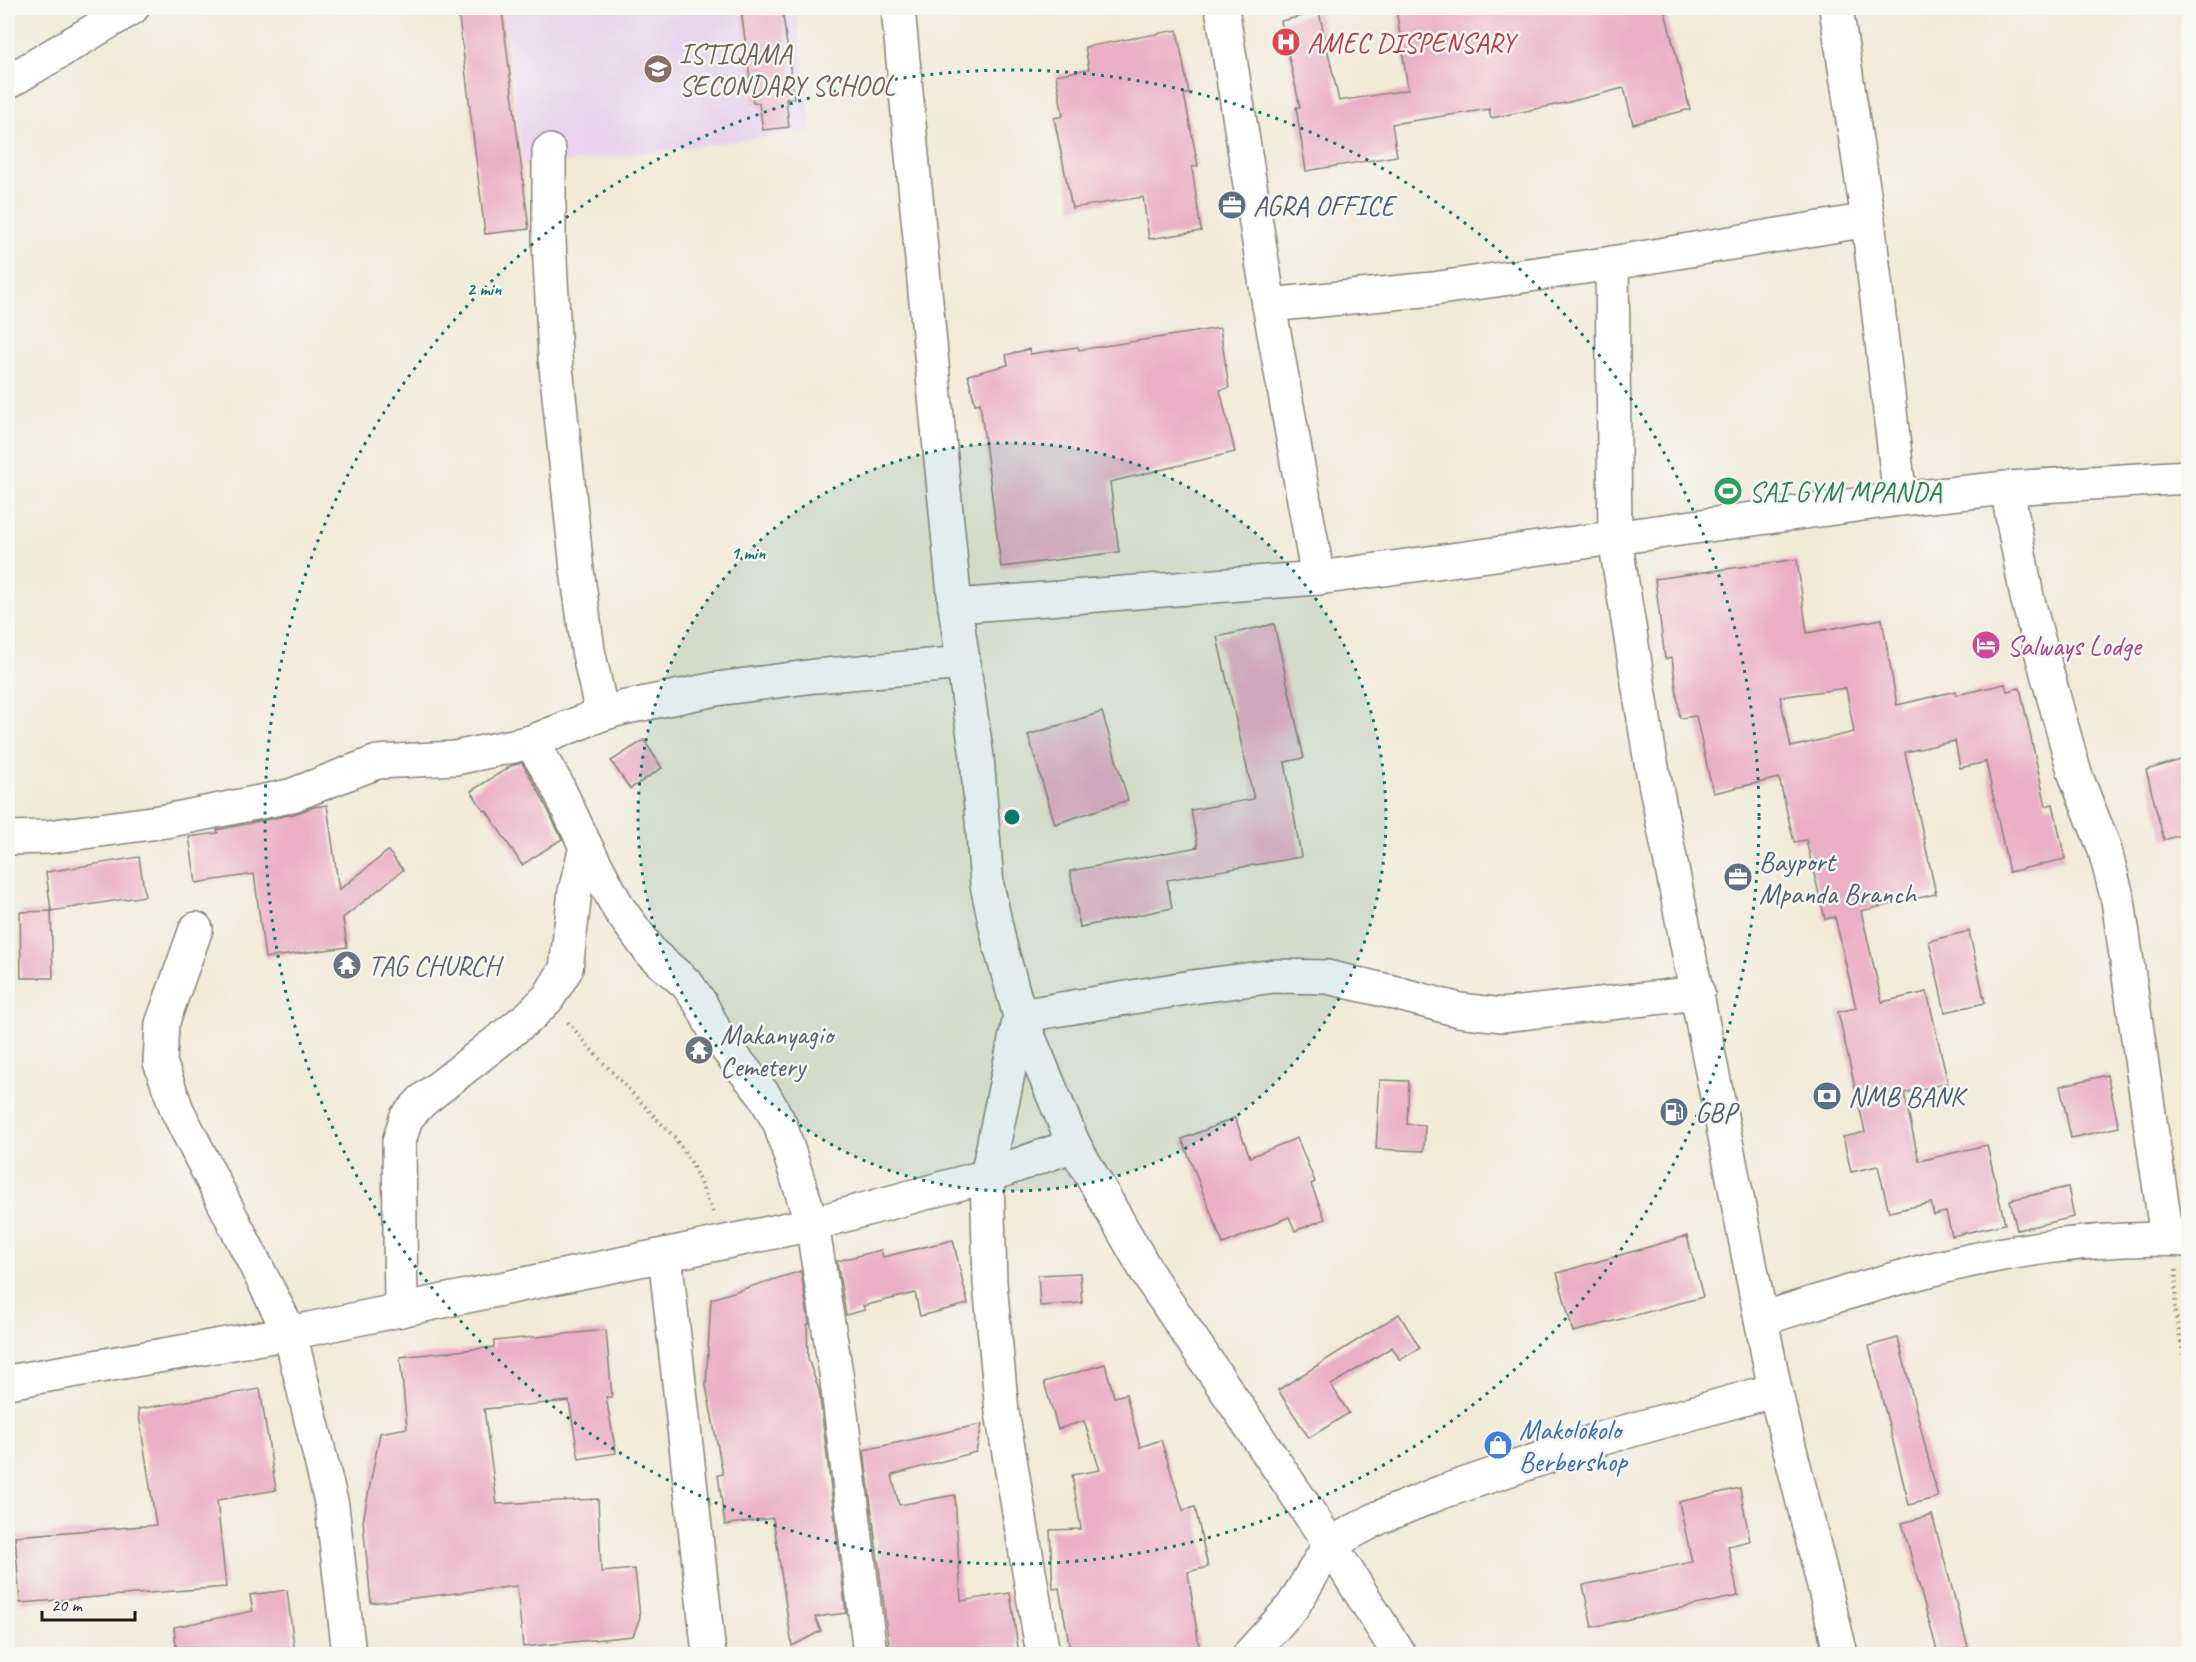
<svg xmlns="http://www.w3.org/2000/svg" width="2196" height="1662" viewBox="0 0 2196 1662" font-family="Caveat,sans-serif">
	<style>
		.built { fill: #e9d1ed }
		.building { fill: #ebafc5; fill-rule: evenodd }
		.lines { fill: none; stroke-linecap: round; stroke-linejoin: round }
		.minor-casing { stroke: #86837a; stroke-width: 36 }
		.path { stroke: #86837a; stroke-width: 4; stroke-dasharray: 1.5 4.5; stroke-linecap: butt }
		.minor { stroke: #fff; stroke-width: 33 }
		.ring { fill: none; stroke: #0f766e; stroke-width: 3; stroke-dasharray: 3 6 }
		.labels { text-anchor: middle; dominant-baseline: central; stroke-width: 5; stroke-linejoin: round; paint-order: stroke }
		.health-label { font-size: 28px; fill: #be3a42; stroke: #f6f6f2; text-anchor: start }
		.education-label { font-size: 28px; fill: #785e54; stroke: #f6f6f2; text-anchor: start }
		.service-label { font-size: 28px; fill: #4e5e75; stroke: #f6f6f2; text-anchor: start }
		.leisure-label { font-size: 28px; fill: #27864d; stroke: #f6f6f2; text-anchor: start }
		.hotel-label { font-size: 28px; fill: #b23c85; stroke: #f6f6f2; text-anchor: start }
		.worship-label { font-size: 28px; fill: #5b616d; stroke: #f6f6f2; text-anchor: start }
		.shop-label { font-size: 28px; fill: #366cbe; stroke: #f6f6f2; text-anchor: start }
		.centre { fill: #0f766e; stroke: #f6f6f2; stroke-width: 3 }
		.ring-label { font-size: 18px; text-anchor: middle; font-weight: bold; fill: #0f766e; stroke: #f6f6f2; stroke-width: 5; stroke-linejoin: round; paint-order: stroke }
	</style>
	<rect width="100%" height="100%" fill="#f6f6f2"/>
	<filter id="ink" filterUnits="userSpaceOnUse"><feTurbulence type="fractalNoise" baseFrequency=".0167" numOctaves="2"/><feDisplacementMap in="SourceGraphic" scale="12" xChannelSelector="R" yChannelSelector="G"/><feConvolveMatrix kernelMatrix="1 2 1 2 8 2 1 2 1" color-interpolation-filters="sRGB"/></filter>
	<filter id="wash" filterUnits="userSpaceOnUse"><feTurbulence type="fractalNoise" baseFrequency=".008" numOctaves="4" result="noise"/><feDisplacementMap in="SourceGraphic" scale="24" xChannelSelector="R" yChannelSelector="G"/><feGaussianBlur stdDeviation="1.35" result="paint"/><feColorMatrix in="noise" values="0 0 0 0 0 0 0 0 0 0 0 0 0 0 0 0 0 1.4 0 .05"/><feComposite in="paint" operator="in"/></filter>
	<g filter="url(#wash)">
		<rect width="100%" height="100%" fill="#f1ead7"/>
		<path class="built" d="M 504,8 L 796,8 L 812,131 L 524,168 Z"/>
		<g id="blocks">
			<g class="building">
				<path d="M 741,8 L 782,8 L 794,98 L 786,99 L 789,127 L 763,130 L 759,103 L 753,103 Z"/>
				<path d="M 1396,8 L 1664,8 L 1690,109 L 1633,124 L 1624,88 L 1565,103 L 1491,118 L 1489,109 L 1392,124 L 1397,156 L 1306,171 L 1296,107 L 1300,107 L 1281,21 L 1319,12 L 1339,101 L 1408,90 Z"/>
				<path d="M 502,11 L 529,229 L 485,234 L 459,17 Z"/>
				<path d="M 1177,30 L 1189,94 L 1184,94 L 1198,166 L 1192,167 L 1201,231 L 1149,239 L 1143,197 L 1072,208 L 1054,118 L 1063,116 L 1056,75 L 1089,69 L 1085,47 Z"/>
				<path d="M 1220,328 L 1229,388 L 1220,390 L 1235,452 L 1110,482 L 1119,552 L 1001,567 L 980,403 L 975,404 L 968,375 L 1008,365 L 1006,355 L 1029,349 L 1030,354 L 1078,347 L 1079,350 Z"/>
				<path d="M 1797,559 L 1807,633 L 1882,619 L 1897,705 L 1956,691 L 1956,695 L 2005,684 L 2007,691 L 2020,688 L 2046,806 L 2053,804 L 2065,859 L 2009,872 L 1986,762 L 1960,768 L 1955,741 L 1905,752 L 1936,894 L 1861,911 L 1882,1002 L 1927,992 L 1948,1083 L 1904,1093 L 1919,1161 L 1987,1145 L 2005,1224 L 1952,1236 L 1946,1212 L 1934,1215 L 1931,1203 L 1889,1212 L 1878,1166 L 1851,1172 L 1843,1137 L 1865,1132 L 1838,1012 L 1856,1008 L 1835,917 L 1825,919 L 1806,840 L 1794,842 L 1779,778 L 1713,793 L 1696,716 L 1680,718 L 1672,658 L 1665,659 L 1655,579 ZM 1846,688 L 1854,732 L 1791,747 L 1780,697 Z"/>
				<path d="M 1274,624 L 1304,758 L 1285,762 L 1301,857 L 1167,880 L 1172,908 L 1080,927 L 1070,871 L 1198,847 L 1191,810 L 1254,799 L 1217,637 Z"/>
				<path d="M 1102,712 L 1128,800 L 1055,824 L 1028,735 Z"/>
				<path d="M 644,740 L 662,768 L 630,789 L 611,761 Z"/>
				<path d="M 2188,758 L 2188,833 L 2164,840 L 2146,770 Z"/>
				<path d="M 522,763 L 539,792 L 562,839 L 522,865 L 486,810 L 484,811 L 471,791 L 511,766 Z"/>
				<path d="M 327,805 L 339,890 L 388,851 L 403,870 L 343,918 L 347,947 L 265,958 L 254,874 L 196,883 L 189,837 L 218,833 L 217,830 L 294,814 L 314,807 Z"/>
				<path d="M 139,857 L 145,896 L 51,911 L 46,872 Z"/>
				<path d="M 51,911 L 53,978 L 21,978 L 20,912 Z"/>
				<path d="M 1969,931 L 1985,1003 L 1945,1012 L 1929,941 Z"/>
				<path d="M 2107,1075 L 2119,1127 L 2071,1138 L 2060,1086 Z"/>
				<path d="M 1380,1080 L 1409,1081 L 1407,1124 L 1425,1125 L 1424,1151 L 1376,1149 Z"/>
				<path d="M 1235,1118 L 1250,1157 L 1297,1138 L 1315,1182 L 1311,1184 L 1325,1219 L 1295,1231 L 1289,1217 L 1223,1244 L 1182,1139 Z"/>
				<path d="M 2068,1187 L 2074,1217 L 2017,1230 L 2010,1200 Z"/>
				<path d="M 1687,1236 L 1703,1297 L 1573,1332 L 1557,1273 Z"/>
				<path d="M 953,1240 L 968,1304 L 920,1316 L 915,1293 L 863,1306 L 865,1310 L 846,1315 L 837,1261 L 881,1250 L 883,1257 Z"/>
				<path d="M 801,1271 L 809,1324 L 807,1325 L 808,1359 L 819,1390 L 846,1613 L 815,1617 L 821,1631 L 792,1646 L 773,1518 L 725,1525 L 718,1475 L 723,1474 L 706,1386 L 711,1299 Z"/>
				<path d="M 1080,1273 L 1082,1303 L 1040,1306 L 1038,1275 Z"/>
				<path d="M 1399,1314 L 1420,1348 L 1400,1360 L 1392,1347 L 1331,1385 L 1349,1413 L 1309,1438 L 1278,1390 Z"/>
				<path d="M 606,1330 L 612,1397 L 606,1397 L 616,1453 L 579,1459 L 569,1401 L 484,1409 L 497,1504 L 598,1499 L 601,1572 L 635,1569 L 640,1617 L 633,1636 L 523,1647 L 517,1586 L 371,1603 L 363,1521 L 380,1433 L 407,1428 L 400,1357 L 494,1347 L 494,1341 Z"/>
				<path d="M 1898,1338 L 1938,1497 L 1909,1505 L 1869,1346 Z"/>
				<path d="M 1105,1364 L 1114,1397 L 1126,1394 L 1140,1447 L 1161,1440 L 1183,1510 L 1195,1507 L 1208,1567 L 1188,1572 L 1199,1646 L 1143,1654 L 1071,1654 L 1059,1588 L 1053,1589 L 1050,1530 L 1081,1529 L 1072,1475 L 1100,1470 L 1084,1421 L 1058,1429 L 1044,1382 Z"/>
				<path d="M 260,1389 L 276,1490 L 217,1500 L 226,1587 L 20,1603 L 15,1536 L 156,1525 L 138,1409 Z"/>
				<path d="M 982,1424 L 976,1452 L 892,1475 L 899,1505 L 955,1495 L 961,1601 L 1010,1593 L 1019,1654 L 890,1654 L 864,1450 Z"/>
				<path d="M 1740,1488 L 1750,1541 L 1728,1546 L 1738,1596 L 1592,1627 L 1583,1585 L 1692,1562 L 1679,1502 Z"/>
				<path d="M 1932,1515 L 1970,1654 L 1938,1654 L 1902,1523 Z"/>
				<path d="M 287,1590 L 295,1654 L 177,1654 L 174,1627 L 253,1611 L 250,1595 Z"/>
			</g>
		</g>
	</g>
	<g filter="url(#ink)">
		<use href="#blocks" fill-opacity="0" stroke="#86837a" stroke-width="1.5"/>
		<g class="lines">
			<g class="minor-casing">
				<g id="minor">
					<path d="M 898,8 L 955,606 L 977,757 L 987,885 L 1000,945 L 1020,1016 L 1074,1145 L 1151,1279 L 1330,1544 L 1399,1654"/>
					<path d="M 1222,8 L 1269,305 L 1318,578"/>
					<path d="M 1836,8 L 1868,220 L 1900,499"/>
					<path d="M 8,82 L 132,8"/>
					<path d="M 549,151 L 549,240 L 555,357 L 577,570 L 588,650 L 602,714"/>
					<path d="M 1612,263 L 1615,539 L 1650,757 L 1775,1390 L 1841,1654"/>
					<path d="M 1269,305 L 1433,289 L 1612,263 L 1868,220"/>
					<path d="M 2007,488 L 2027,597 L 2047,673 L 2075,774 L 2104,847 L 2118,900 L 2167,1238"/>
					<path d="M 955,606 L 1318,578 L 1900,499 L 2007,488 L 2188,477"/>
					<path d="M 531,742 L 556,783 L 586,847 L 619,909 L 652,954 L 687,984 L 701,1004 L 719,1039 L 764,1095 L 780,1124 L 812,1224 L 836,1373 L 870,1654"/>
					<path d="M 8,838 L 48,837 L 166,821 L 290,796 L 377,762 L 455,758 L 513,746 L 531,742 L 602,714 L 622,708 L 716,689 L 815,676 L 964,663"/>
					<path d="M 196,929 L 162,1024 L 160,1062 L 177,1110 L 290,1333 L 332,1506 L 349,1654"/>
					<path d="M 665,1255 L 709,1654"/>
					<path d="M 401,1310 L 399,1142 L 406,1118 L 422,1101 L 530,1016 L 548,998 L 566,969 L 575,891 L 586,847"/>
					<path d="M 1761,1319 C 1817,1302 1872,1284 1929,1270 C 2013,1249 2101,1236 2188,1240"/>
					<path d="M 8,1382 L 290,1333 L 812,1224 L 987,1176 L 1074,1145"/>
					<path d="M 1043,1654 L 1002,1412 L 990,1283 L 987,1176 L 1020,1016 L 1192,987 L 1275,976 L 1327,977 L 1388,991 L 1459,1010 L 1502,1015 L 1698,993"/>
					<path d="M 1250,1654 L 1293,1606 L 1330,1544 L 1380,1517 L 1442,1492 L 1603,1438 L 1775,1390"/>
				</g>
			</g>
			<g class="path">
				<path d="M 568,1022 L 596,1055 L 674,1137 L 690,1160 L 713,1212"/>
				<path d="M 2176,1270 L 2175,1311 L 2188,1378"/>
			</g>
			<use href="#minor" class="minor"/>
		</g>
	</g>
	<circle cx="1012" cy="817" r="374" fill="#0f766e" fill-opacity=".12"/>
	<g class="ring">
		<circle cx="1012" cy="817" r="374"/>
		<circle cx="1012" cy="817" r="747"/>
	</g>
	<defs>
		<g id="hospital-disc" transform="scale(1.5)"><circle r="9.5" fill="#e0444e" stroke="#f6f6f2"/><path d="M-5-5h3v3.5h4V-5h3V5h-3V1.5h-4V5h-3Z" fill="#fff"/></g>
		<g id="school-disc" transform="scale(1.5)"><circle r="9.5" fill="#8d6e63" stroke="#f6f6f2"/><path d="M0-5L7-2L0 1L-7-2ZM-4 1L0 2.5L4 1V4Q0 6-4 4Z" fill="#fff"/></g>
		<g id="office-disc" transform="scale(1.5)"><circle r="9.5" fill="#5c6f8a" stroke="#f6f6f2"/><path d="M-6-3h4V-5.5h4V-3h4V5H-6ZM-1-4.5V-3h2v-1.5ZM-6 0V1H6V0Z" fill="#fff"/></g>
		<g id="stadium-disc" transform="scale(1.5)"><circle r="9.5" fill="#2e9e5b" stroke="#f6f6f2"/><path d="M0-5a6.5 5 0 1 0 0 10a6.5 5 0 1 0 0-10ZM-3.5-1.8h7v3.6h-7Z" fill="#fff"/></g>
		<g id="hotel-disc" transform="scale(1.5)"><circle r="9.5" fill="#d1479c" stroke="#f6f6f2"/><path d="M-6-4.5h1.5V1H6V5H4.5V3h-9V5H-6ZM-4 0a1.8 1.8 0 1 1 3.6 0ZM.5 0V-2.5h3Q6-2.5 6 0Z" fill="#fff"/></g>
		<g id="temple-disc" transform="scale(1.5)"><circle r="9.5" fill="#6b7280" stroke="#f6f6f2"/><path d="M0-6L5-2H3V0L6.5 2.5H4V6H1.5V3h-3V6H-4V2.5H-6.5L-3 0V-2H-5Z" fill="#fff"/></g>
		<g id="bank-disc" transform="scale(1.5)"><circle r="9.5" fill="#5c6f8a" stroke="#f6f6f2"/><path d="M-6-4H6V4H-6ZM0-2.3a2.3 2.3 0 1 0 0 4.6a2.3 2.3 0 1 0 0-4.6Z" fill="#fff"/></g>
		<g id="fuel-disc" transform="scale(1.5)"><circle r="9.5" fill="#5c6f8a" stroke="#f6f6f2"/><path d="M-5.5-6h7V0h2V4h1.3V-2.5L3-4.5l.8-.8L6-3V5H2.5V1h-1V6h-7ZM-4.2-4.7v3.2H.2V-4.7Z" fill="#fff"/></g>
		<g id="shop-disc" transform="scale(1.5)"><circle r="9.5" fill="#3f7fe0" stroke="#f6f6f2"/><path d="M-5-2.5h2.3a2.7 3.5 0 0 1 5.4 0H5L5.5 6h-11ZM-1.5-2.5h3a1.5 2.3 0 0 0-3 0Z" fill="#fff"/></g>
	</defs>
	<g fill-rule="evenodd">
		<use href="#hospital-disc" x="1286" y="42"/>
		<use href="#school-disc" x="658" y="69"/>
		<use href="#office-disc" x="1232" y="205"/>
		<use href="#stadium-disc" x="1728" y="491"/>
		<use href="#hotel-disc" x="1986" y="645"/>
		<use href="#office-disc" x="1738" y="877"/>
		<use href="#temple-disc" x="347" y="965"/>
		<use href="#temple-disc" x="699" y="1050"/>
		<use href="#bank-disc" x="1827" y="1096"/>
		<use href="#fuel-disc" x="1674" y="1112"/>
		<use href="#shop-disc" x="1498" y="1445"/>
	</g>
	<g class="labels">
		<g class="health-label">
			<text x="1307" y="42">AMEC DISPENSARY</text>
		</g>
		<g class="education-label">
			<text x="679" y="53">ISTIQAMA<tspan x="679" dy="32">SECONDARY SCHOOL</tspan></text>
		</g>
		<g class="service-label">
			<text x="1253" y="205">AGRA OFFICE</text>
			<text x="1759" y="861">Bayport<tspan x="1759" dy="32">Mpanda Branch</tspan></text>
			<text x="1848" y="1096">NMB BANK</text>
			<text x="1695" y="1112">GBP</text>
		</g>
		<g class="leisure-label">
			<text x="1749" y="491">SAI GYM MPANDA</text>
		</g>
		<g class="hotel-label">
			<text x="2007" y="645">Salways Lodge</text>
		</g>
		<g class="worship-label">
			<text x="368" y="965">TAG CHURCH</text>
			<text x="720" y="1034">Makanyagio<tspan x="720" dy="32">Cemetery</tspan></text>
		</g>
		<g class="shop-label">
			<text x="1519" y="1429">Makolokolo<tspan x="1519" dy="32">Berbershop</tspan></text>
		</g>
	</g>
	<circle cx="1012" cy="817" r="9" class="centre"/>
	<g class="ring-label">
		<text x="484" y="295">2 min</text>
		<text x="748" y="559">1 min</text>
	</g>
	<rect width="2196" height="1662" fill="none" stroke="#f6f6f2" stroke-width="30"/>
	<path d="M42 1611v9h93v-9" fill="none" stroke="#1c1c1c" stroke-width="3"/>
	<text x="51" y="1611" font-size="18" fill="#1c1c1c" stroke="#f6f6f2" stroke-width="4.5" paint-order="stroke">20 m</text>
</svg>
